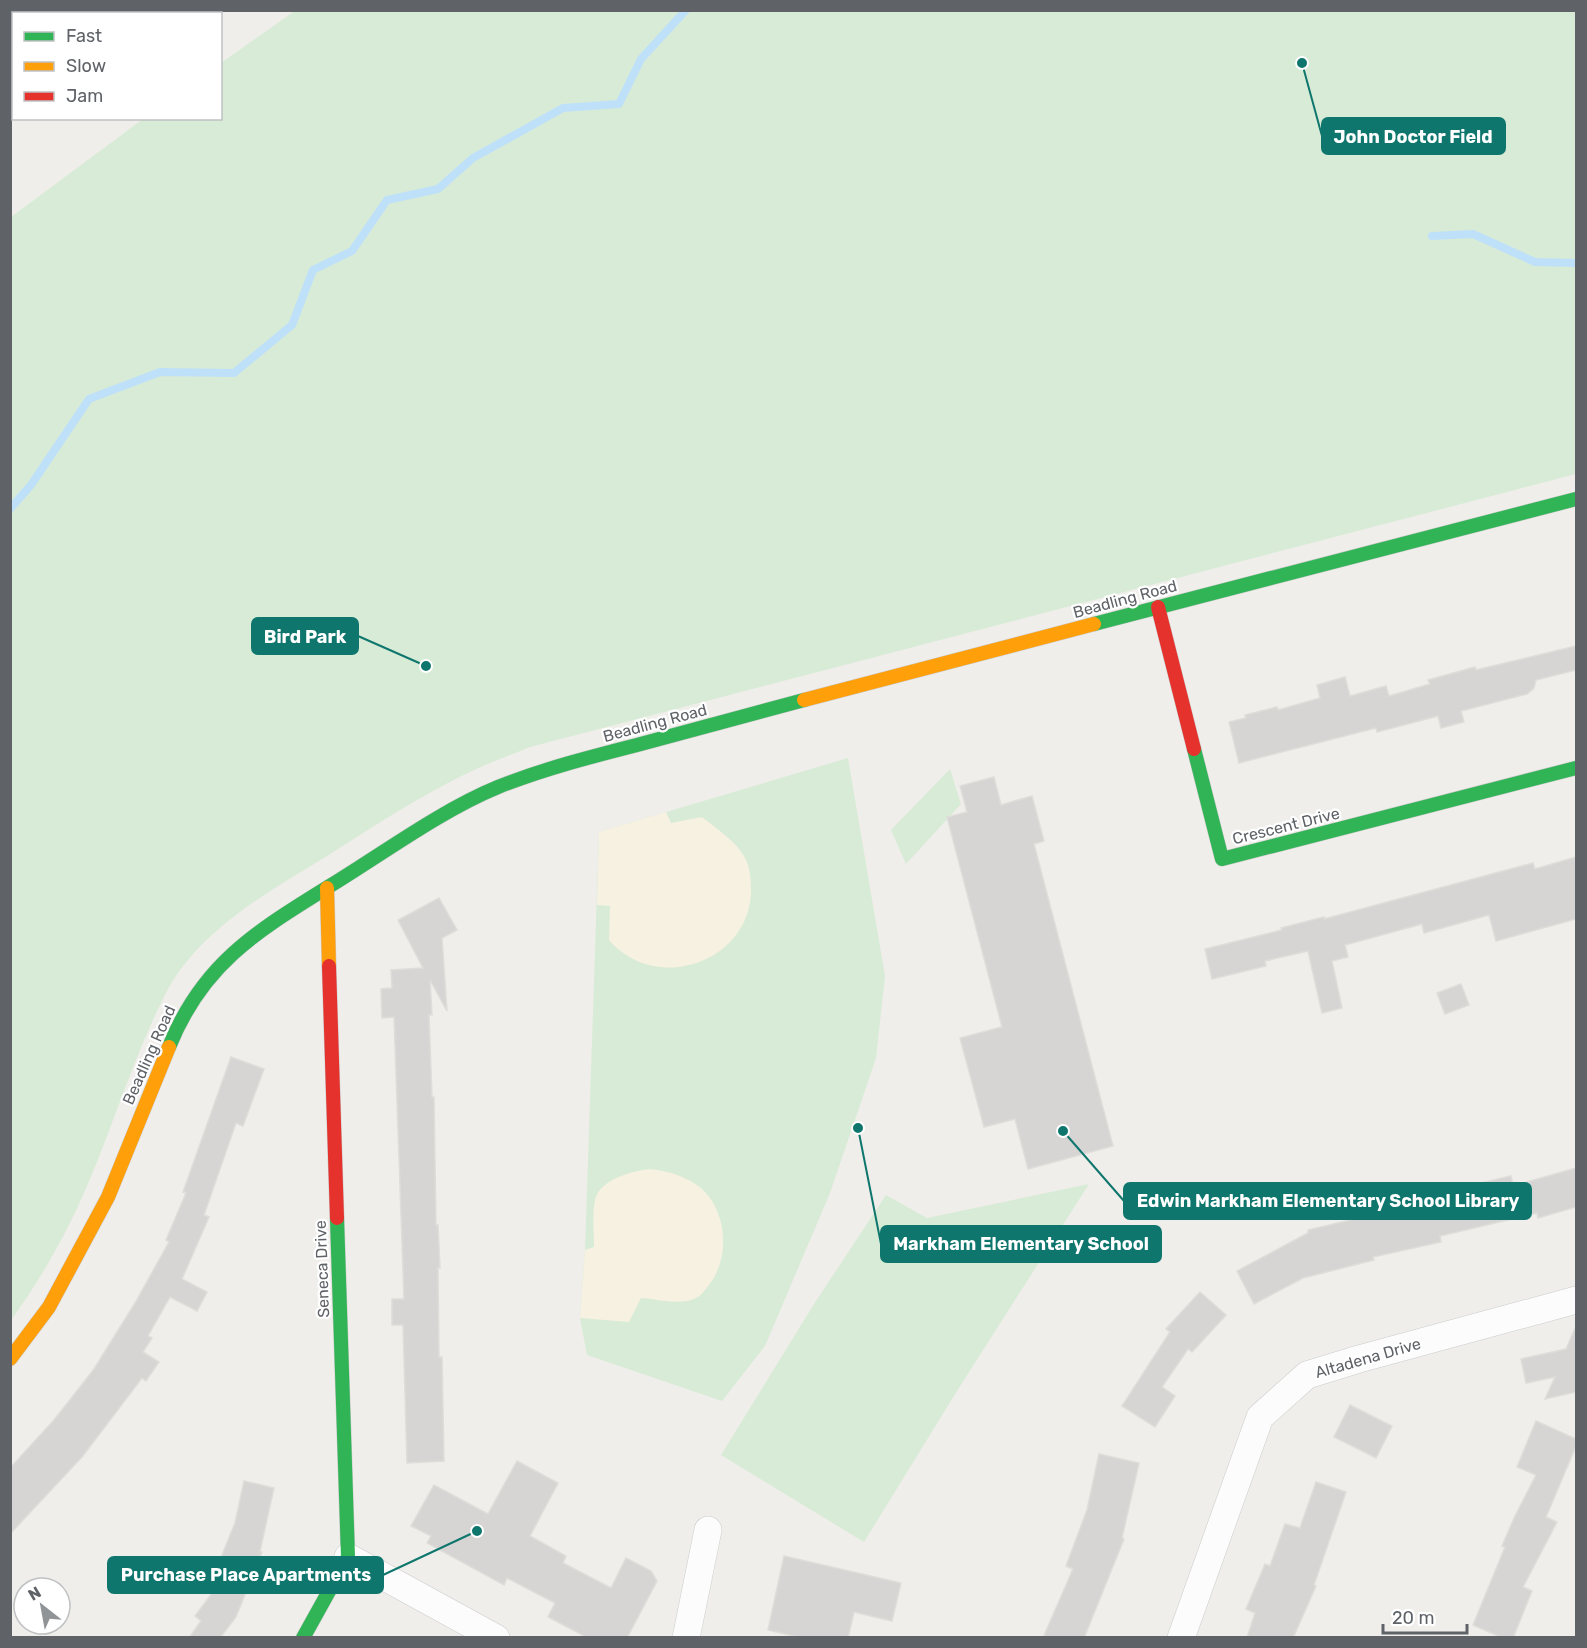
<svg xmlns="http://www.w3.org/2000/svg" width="1587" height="1648" viewBox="0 0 1587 1648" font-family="Rubik,sans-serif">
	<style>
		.green { fill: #d8ebd6 }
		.sand { fill: #f6f1e1 }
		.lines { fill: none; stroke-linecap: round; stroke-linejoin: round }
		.stream { stroke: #bfe0f9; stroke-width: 8 }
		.building { fill: #d6d5d3; stroke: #deddd9; stroke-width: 1.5 }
		.street-casing { stroke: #cbcccc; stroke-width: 28 }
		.fast-casing { stroke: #cacacb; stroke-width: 15 }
		.slow-casing { stroke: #cacacb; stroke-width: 15 }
		.jam-casing { stroke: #cacacb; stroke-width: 15 }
		.street { stroke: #fdfcfc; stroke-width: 27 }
		.fast { stroke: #30b455; stroke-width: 14 }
		.slow { stroke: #ff9f0a; stroke-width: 14 }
		.jam { stroke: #e5322d; stroke-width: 14 }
		.labels { text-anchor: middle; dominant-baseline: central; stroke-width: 4.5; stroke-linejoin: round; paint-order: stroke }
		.street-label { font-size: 16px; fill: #5f6368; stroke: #fff }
		.leader { fill: none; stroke: #0f766e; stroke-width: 2 }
		.callout-dot { fill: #0f766e; stroke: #fff; stroke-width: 2 }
		.callout { fill: #0f766e; stroke: #0f766e; stroke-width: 2 }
		.callout-label { font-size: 18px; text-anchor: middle; font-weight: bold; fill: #fff }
	</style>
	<rect width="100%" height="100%" fill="#efeeea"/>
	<g class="green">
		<path d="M 296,10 L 1576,11 L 1576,474 L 530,747 C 511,755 491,762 472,771 C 421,795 374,826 327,856 C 270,891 202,928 168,989 C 135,1052 115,1121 87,1186 C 67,1233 41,1279 11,1320 L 11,217 L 143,119 L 220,118 L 221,63 Z"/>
		<path d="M 848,758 L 885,976 L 876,1058 L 830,1193 L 765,1346 L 722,1401 L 587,1355 L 580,1318 L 585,1250 L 599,832 Z"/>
		<path d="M 950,769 L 961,804 L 906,864 L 891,830 Z"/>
		<path d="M 1089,1184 L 957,1391 L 864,1542 L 721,1455 L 814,1304 L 886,1195 L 927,1218 Z"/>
	</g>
	<g class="sand">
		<path d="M 666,812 L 671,823 L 702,817 C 717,829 736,841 745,858 C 750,867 751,879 751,890 C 751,962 656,995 609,940 L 610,906 L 597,905 L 599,832 Z"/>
		<path d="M 650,1169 C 669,1171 685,1176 701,1188 C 728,1212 730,1258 709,1285 C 705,1290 702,1295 696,1298 C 682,1306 657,1299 641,1298 L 629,1322 L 580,1318 L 585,1250 L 594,1247 C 594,1232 592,1214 595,1200 C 600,1179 632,1171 650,1169 Z"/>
	</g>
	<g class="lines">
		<g class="stream">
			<path d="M 1432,236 L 1473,234 L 1535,262 L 1576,263"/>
			<path d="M 10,509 L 31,485 L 89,399 L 160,372 L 234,373 L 292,325 L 313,270 L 352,251 L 387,200 L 438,189 L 473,158 L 563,108 L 619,104 L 641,59 L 686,10"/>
		</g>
	</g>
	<g class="building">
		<path d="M 1576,646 L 1576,670 L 1536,680 L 1534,688 L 1527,694 L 1461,711 L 1464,722 L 1441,728 L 1438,716 L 1377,732 L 1376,728 L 1239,763 L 1229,722 L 1246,718 L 1245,715 L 1277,707 L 1278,710 L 1320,698 L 1317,685 L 1345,677 L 1350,696 L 1386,686 L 1389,696 L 1430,684 L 1428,680 L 1475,667 L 1476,670 Z"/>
		<path d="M 994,777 L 1001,805 L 1032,796 L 1044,841 L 1034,844 L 1113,1146 L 1028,1169 L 1015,1119 L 984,1127 L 960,1038 L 1002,1027 L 947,817 L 967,812 L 960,786 Z"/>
		<path d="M 1576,857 L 1576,919 L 1496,941 L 1489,915 L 1424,933 L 1422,924 L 1345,945 L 1348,957 L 1332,961 L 1342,1008 L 1322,1013 L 1308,951 L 1265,961 L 1266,966 L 1212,979 L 1205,949 L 1282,930 L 1281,928 L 1324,917 L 1324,919 L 1533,863 L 1535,869 Z"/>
		<path d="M 439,898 L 457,930 L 442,938 L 447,1011 L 430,980 L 432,1015 L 429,1015 L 432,1097 L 434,1097 L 436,1225 L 438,1225 L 440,1268 L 438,1268 L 439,1357 L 442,1357 L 444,1461 L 407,1463 L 403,1325 L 392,1325 L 392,1299 L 404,1299 L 394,1017 L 382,1018 L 381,989 L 392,988 L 391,970 L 423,968 L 398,920 Z"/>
		<path d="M 1461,984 L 1469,1005 L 1445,1014 L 1437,993 Z"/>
		<path d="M 231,1057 L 264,1069 L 243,1126 L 236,1123 L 204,1215 L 209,1217 L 182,1279 L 207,1292 L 197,1311 L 170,1297 L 148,1336 L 152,1338 L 143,1352 L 159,1362 L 146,1381 L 142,1378 L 82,1457 L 10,1534 L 10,1468 L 54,1420 L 94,1369 L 135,1303 L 169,1242 L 166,1240 L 186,1193 L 183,1192 Z"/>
		<path d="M 1576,1168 L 1576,1207 L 1538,1218 L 1537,1213 L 1440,1236 L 1441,1242 L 1373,1257 L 1374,1260 L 1303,1278 L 1254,1304 L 1237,1271 L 1308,1233 L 1308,1230 L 1414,1205 L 1412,1199 L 1511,1176 L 1513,1186 Z"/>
		<path d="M 1200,1292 L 1226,1315 L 1192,1352 L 1188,1349 L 1162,1387 L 1175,1396 L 1155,1427 L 1122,1406 L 1170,1332 L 1166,1329 Z"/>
		<path d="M 1576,1326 L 1576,1392 L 1545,1399 L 1555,1377 L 1526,1383 L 1521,1359 L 1566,1349 Z"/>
		<path d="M 1350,1405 L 1392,1426 L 1376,1458 L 1334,1437 Z"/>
		<path d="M 1536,1421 L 1576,1439 L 1576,1446 L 1546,1517 L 1557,1522 L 1523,1587 L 1532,1591 L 1513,1638 L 1503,1638 L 1473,1625 L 1505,1547 L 1502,1546 L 1515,1516 L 1536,1475 L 1517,1467 Z"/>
		<path d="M 1099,1454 L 1139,1463 L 1122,1538 L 1124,1539 L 1084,1638 L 1043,1638 L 1073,1569 L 1066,1566 L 1087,1510 Z"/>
		<path d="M 517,1461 L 558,1483 L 530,1536 L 566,1556 L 563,1563 L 611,1588 L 626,1558 L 651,1571 L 657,1581 L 627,1638 L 588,1638 L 548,1617 L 555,1603 L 507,1578 L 504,1585 L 427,1543 L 431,1536 L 411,1526 L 434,1485 L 488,1514 Z"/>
		<path d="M 244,1481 L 274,1488 L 260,1551 L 262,1552 L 236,1617 L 220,1638 L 189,1638 L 201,1621 L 195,1616 L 222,1580 L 213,1577 L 235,1523 Z"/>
		<path d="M 1316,1482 L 1346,1492 L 1314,1585 L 1316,1586 L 1293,1638 L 1247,1638 L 1255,1613 L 1246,1609 L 1265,1564 L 1270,1566 L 1285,1524 L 1300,1528 Z"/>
		<path d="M 784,1556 L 901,1583 L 892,1621 L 854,1612 L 848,1638 L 802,1638 L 768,1630 Z"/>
	</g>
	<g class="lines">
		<g class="street-casing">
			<g id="street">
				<path d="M 348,1557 L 496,1638"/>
				<path d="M 686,1638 L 708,1530"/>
				<path d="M 1181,1638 L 1260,1417 L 1307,1375 L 1359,1359 L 1576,1300"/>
			</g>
		</g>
		<g class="fast-casing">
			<g id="fast">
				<path d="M 1094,624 L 1576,499"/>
				<path d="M 1194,749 L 1222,859 L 1576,768"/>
				<path d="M 169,1047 C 203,962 259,930 333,884 C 385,852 442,810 498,787 C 543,769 590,757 637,745 C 693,730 748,715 804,700"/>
				<path d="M 303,1638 L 348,1557 L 337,1218"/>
			</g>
		</g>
		<g class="slow-casing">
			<g id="slow">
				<path d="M 804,700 L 1094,624"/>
				<path d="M 327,888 L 329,966"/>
				<path d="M 10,1359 L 49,1307 L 108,1197 L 169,1047"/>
			</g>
		</g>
		<g class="jam-casing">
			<g id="jam">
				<path d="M 1158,607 L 1194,749"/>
				<path d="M 329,966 L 337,1218"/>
			</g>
		</g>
		<use href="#street" class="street"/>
		<use href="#fast" class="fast"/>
		<use href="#slow" class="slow"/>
		<use href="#jam" class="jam"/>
	</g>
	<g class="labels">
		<g class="street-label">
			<text transform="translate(1125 599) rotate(-15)">Beadling Road</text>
			<text transform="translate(655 723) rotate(-15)">Beadling Road</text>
			<text transform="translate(1286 826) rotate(-14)">Crescent Drive</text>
			<text transform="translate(149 1055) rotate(-66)">Beadling Road</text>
			<text transform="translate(322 1269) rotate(-92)">Seneca Drive</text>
			<text transform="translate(1368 1358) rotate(-16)">Altadena Drive</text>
		</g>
	</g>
	<path class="leader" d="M1302 63L1322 136M426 666L358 636M1063 1131L1124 1201M858 1128L881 1244M477 1531L383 1575"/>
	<g class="callout-dot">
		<circle cx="1302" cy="63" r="6"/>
		<circle cx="426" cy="666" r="6"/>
		<circle cx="1063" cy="1131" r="6"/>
		<circle cx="858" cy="1128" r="6"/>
		<circle cx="477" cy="1531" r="6"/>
	</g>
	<g class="callout">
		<rect x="1322" y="118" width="183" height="36" rx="6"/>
		<rect x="252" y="618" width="106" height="36" rx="6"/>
		<rect x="1124" y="1183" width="407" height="36" rx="6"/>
		<rect x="881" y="1226" width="280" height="36" rx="6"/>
		<rect x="108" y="1557" width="275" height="36" rx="6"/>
	</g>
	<g class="callout-label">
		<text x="1413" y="143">John Doctor Field</text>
		<text x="305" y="643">Bird Park</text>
		<text x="1328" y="1207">Edwin Markham Elementary School Library</text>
		<text x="1021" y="1250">Markham Elementary School</text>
		<text x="246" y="1581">Purchase Place Apartments</text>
	</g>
	<rect width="1587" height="1648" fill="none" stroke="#5f6368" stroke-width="24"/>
	<rect x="12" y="12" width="210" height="108" fill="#ffffff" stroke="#bfc1c3" stroke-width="1.5"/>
	<rect x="24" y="32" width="30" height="9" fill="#30b455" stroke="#bfc1c3" stroke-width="1.5"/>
	<text x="66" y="42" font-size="18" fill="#5f6368">Fast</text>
	<rect x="24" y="62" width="30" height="9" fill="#ff9f0a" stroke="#bfc1c3" stroke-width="1.5"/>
	<text x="66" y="72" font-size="18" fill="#5f6368">Slow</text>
	<rect x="24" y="92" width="30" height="9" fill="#e5322d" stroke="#bfc1c3" stroke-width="1.5"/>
	<text x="66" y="102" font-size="18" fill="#5f6368">Jam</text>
	<g transform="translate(42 1606) rotate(329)"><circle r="28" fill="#ffffff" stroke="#bfc1c3" stroke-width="1.5"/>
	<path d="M0-4.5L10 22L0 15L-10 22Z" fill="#919496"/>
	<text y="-9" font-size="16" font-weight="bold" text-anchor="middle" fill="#5f6368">N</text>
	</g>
	<path d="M1383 1624v9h84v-9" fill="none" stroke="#5f6368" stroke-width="3"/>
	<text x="1392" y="1624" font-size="18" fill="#5f6368" stroke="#ffffff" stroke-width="4.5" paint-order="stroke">20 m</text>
</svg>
